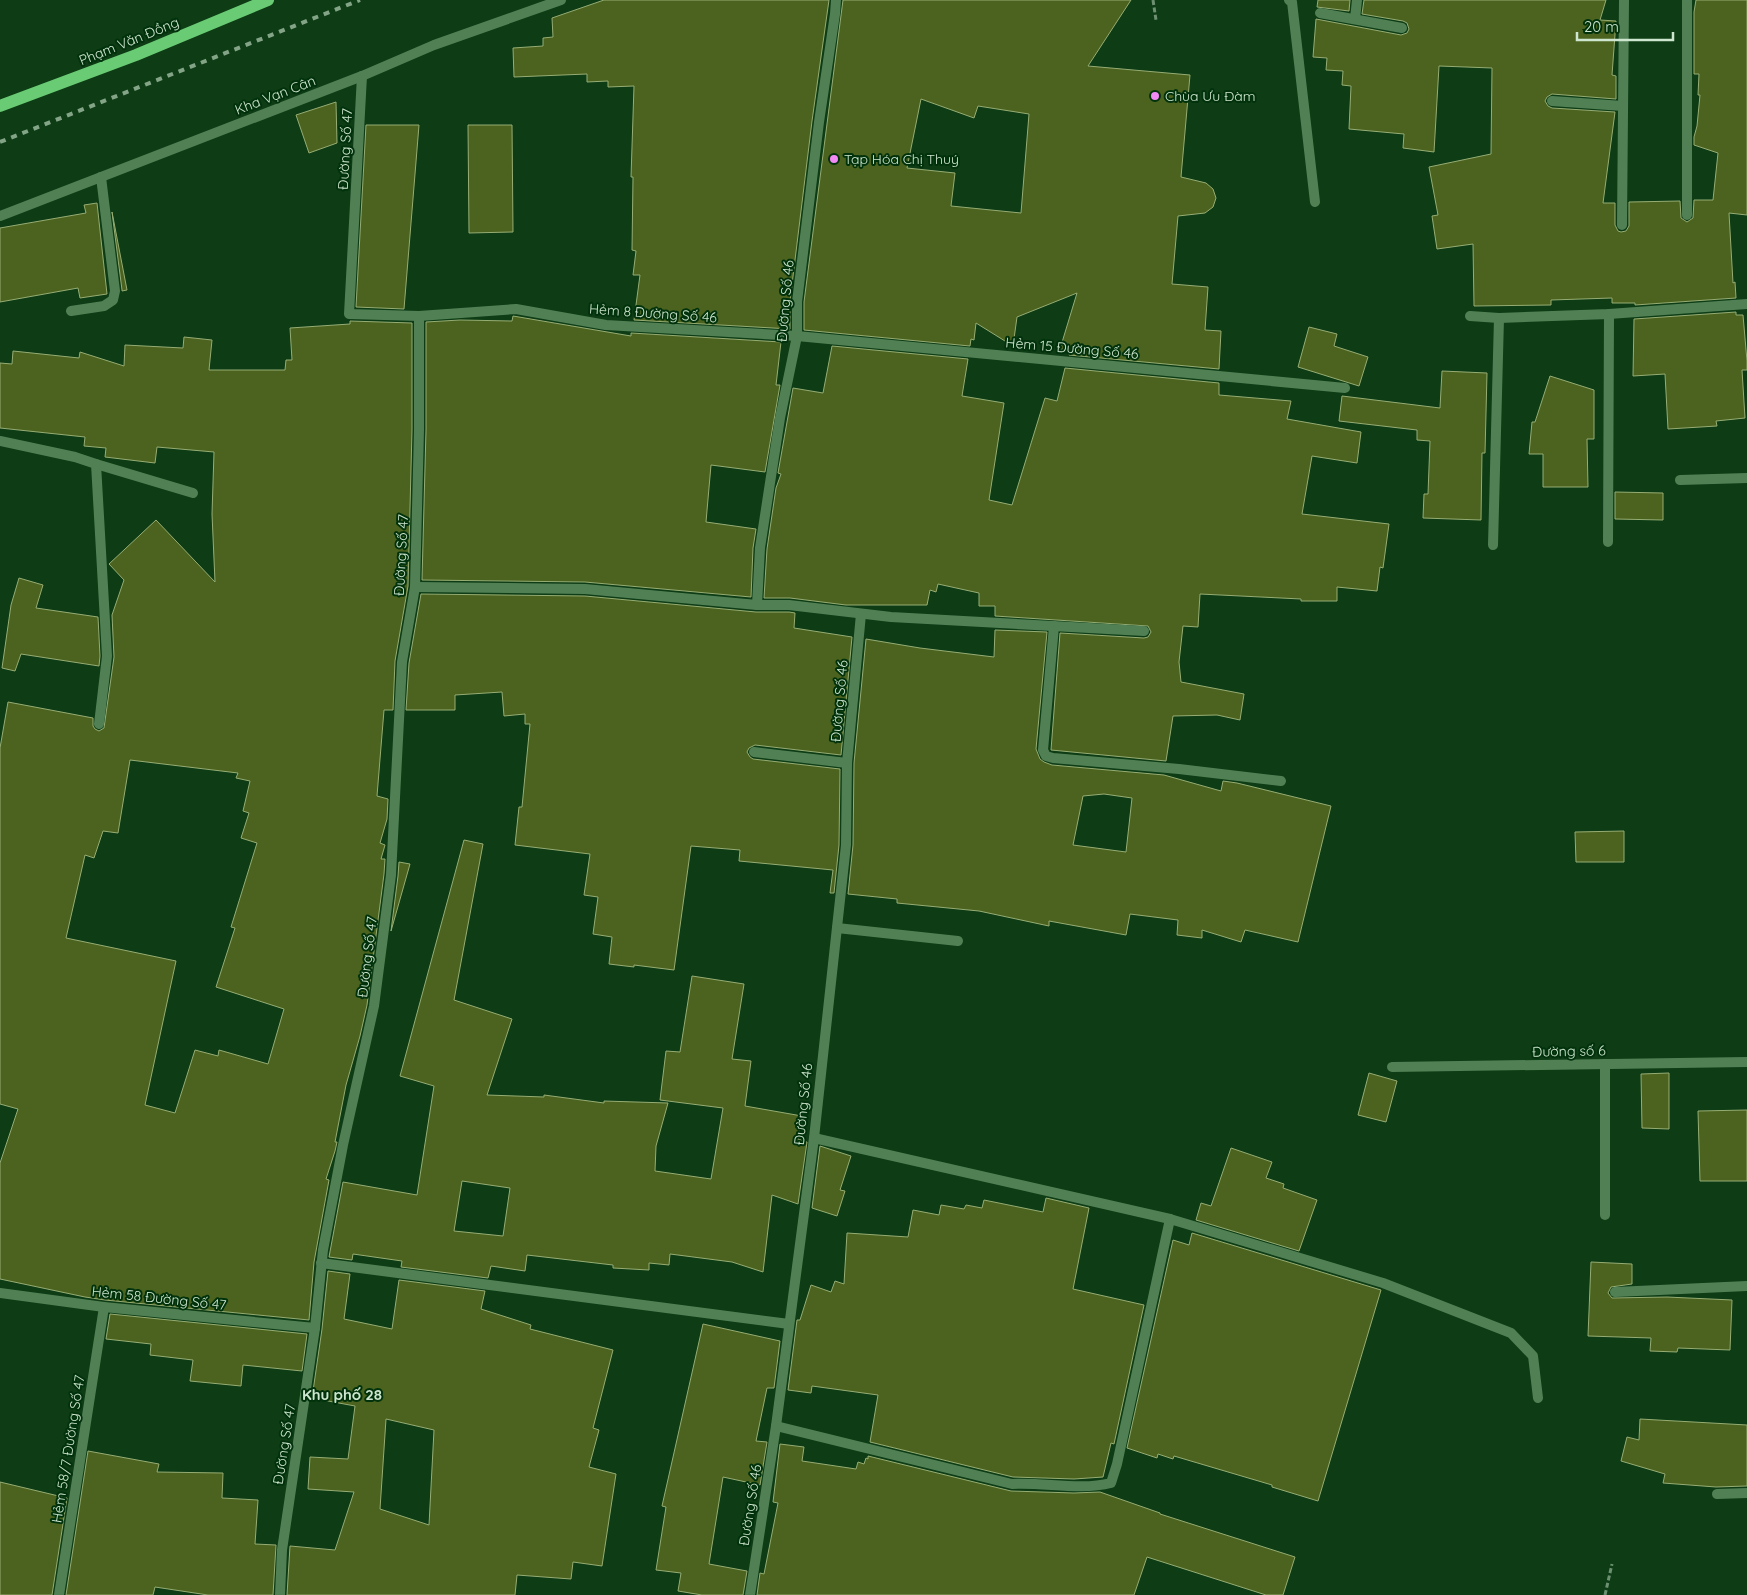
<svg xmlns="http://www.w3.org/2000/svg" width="1747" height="1595" viewBox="0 0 1747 1595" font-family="Quicksand,sans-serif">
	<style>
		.building { fill: #4c631f; stroke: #96ad74; fill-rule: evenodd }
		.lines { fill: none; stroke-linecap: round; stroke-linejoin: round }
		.path { stroke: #6c9071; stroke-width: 3; stroke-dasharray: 5 2.5; stroke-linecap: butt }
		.lane { stroke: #518055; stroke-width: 10 }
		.street { stroke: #518055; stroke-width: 10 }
		.primary { stroke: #69cc74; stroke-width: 12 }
		.rail { stroke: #83a486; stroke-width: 4; stroke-dasharray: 6 6; stroke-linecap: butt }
		.poi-dot { fill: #f18af4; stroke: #01320b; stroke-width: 2 }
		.labels { text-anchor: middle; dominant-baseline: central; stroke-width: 4; stroke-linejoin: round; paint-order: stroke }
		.street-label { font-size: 14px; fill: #cee6cf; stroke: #01320b }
		.poi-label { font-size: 14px; fill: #cee6cf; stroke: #01320b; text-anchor: start }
		.neighbourhood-label { font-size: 15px; font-weight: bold; fill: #cee6cf; stroke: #01320b }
	</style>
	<rect width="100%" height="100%" fill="#0d3c15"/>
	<g class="building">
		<path d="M 604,0 L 829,0 L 812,121 L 790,301 L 790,329 L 634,320 L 640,275 L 633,275 L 636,251 L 632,250 L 633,177 L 631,177 L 634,86 L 608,87 L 608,81 L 587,82 L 587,74 L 514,77 L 513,48 L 543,46 L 543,38 L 553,37 L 552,18 Z"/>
		<path d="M 843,0 L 1131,0 L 1088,66 L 1190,75 L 1181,177 L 1206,183 L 1213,189 L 1216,198 L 1213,207 L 1205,213 L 1178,216 L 1172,284 L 1208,287 L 1205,330 L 1221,331 L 1219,369 L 1069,355 L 1070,350 L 1060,349 L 1077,293 L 1017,317 L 1013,346 L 976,323 L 974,340 L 971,339 L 970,346 L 804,330 L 804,302 ZM 921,99 L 974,118 L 978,106 L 1029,114 L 1021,213 L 951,206 L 955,173 L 907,168 Z"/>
		<path d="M 1318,0 L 1350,0 L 1349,11 L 1317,7 Z"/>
		<path d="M 1364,0 L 1606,0 L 1600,20 L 1616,21 L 1612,75 L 1616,76 L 1616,99 L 1552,94 L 1547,97 L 1545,101 L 1548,106 L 1552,108 L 1615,112 L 1603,203 L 1615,203 L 1615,225 L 1618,231 L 1621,232 L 1626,231 L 1629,226 L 1629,202 L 1680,201 L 1681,218 L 1687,222 L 1693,218 L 1694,200 L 1713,200 L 1718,153 L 1694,145 L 1694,137 L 1697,126 L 1700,95 L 1698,95 L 1699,74 L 1694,74 L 1694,12 L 1696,0 L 1747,0 L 1747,215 L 1729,213 L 1733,283 L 1735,282 L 1736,298 L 1635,305 L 1635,303 L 1612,303 L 1612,298 L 1551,300 L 1551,305 L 1474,306 L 1473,244 L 1437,249 L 1432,216 L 1438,215 L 1429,167 L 1491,154 L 1492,68 L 1439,66 L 1434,152 L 1403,148 L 1404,134 L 1349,129 L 1351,86 L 1342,85 L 1343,71 L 1326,70 L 1327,58 L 1313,57 L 1316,19 L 1401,35 L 1407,33 L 1409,29 L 1407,23 L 1403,21 L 1362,14 Z"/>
		<path d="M 336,102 L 337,143 L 309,153 L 296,115 Z"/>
		<path d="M 366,125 L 419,125 L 404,309 L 356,307 Z"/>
		<path d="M 468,125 L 512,125 L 513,232 L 469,233 Z"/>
		<path d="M 97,203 L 107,294 L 80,298 L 78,288 L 0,302 L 0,228 L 86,213 L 84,205 Z"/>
		<path d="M 112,212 L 127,290 L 122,291 L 122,290 Z"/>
		<path d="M 1736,312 L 1736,315 L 1743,315 L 1747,361 L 1747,370 L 1742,370 L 1745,418 L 1716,421 L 1717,426 L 1668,429 L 1665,374 L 1633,376 L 1634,319 Z"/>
		<path d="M 513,316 L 631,336 L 631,333 L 781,342 L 776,385 L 780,385 L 765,472 L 711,465 L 706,522 L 756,529 L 753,548 L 751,597 L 585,582 L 422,580 L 426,430 L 426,322 L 460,320 L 512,321 Z"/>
		<path d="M 350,321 L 412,323 L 412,430 L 408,586 L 395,661 L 393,710 L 384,710 L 377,796 L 388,799 L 387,819 L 380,843 L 385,845 L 381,859 L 385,859 L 384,874 L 367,1005 L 360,1036 L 346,1085 L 335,1142 L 337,1142 L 335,1151 L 326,1179 L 329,1180 L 314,1262 L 309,1320 L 105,1300 L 85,1297 L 0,1279 L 0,1163 L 18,1109 L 0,1104 L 0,748 L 8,702 L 93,718 L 93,726 L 95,729 L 99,731 L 104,728 L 114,657 L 112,615 L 124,580 L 109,564 L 156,520 L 215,582 L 212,514 L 214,452 L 157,447 L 155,463 L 105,457 L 106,448 L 84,446 L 85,437 L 0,428 L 0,363 L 12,364 L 13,351 L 79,358 L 80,352 L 124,366 L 125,345 L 183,348 L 184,337 L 212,340 L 209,370 L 285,370 L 286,360 L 292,360 L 290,328 L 350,324 ZM 130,760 L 238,773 L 236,778 L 250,781 L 243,811 L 249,813 L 241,838 L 257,843 L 231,927 L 235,928 L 216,987 L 284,1009 L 268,1064 L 219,1050 L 218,1056 L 195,1050 L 175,1113 L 145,1105 L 176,961 L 66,938 L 85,855 L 94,858 L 103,831 L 118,833 Z"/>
		<path d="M 1309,327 L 1337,334 L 1334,346 L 1368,357 L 1359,386 L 1298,367 Z"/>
		<path d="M 832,346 L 968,359 L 962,396 L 1004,403 L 989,500 L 1012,505 L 1045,398 L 1057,401 L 1065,368 L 1219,383 L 1219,395 L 1291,401 L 1287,419 L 1361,432 L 1357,463 L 1312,456 L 1302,514 L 1389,524 L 1383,568 L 1380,567 L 1377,591 L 1337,587 L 1337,601 L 1301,601 L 1301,599 L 1200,594 L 1198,627 L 1183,626 L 1179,662 L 1181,682 L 1244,694 L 1240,720 L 1217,715 L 1173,716 L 1166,761 L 1051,750 L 1060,633 L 1144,638 L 1148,637 L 1151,632 L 1148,626 L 995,616 L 995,606 L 979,606 L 979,593 L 938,584 L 936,592 L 930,590 L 927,605 L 846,605 L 790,598 L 764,598 L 767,549 L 776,488 L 781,474 L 778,473 L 793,388 L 823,393 Z"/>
		<path d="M 1442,371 L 1487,373 L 1485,453 L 1482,453 L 1481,520 L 1423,518 L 1424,494 L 1428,494 L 1430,441 L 1417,440 L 1417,430 L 1339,421 L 1342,396 L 1440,408 Z"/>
		<path d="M 1550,376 L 1594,390 L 1594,439 L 1587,439 L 1588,487 L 1543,487 L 1543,454 L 1529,454 L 1532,422 L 1535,422 Z"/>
		<path d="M 1615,492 L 1663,493 L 1663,520 L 1615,519 Z"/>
		<path d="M 19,578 L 43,585 L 36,608 L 98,617 L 100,656 L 99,666 L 21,654 L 15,671 L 2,668 L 11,605 Z"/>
		<path d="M 421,594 L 585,596 L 756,612 L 789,612 L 795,613 L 794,628 L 852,637 L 841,755 L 755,745 L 749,748 L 747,752 L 750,757 L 753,759 L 840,769 L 839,845 L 834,893 L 830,893 L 833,870 L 739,861 L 740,850 L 691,846 L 674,970 L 634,965 L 634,967 L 609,964 L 612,937 L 593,934 L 598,897 L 584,895 L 590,854 L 515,845 L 519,807 L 522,807 L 530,724 L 525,724 L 525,714 L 504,716 L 502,692 L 455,695 L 455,710 L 406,710 L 409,663 Z"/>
		<path d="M 995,630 L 1047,632 L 1036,749 L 1040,759 L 1044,762 L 1052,765 L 1164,775 L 1221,791 L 1223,781 L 1237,783 L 1331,806 L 1298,942 L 1245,930 L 1241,942 L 1202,930 L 1202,938 L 1177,935 L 1178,920 L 1130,914 L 1126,935 L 1049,921 L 1049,926 L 979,911 L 897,903 L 897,899 L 848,894 L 853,845 L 854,763 L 866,639 L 920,648 L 994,657 ZM 1104,794 L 1132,798 L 1126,852 L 1073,845 L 1083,796 Z"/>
		<path d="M 1624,831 L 1624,862 L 1576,862 L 1575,832 Z"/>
		<path d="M 464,840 L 483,844 L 454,1000 L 512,1019 L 487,1095 L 544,1097 L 544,1095 L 604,1103 L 604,1101 L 668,1103 L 656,1146 L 655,1171 L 711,1179 L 723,1108 L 660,1100 L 666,1051 L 680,1052 L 692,976 L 744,984 L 732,1059 L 751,1061 L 745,1106 L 802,1116 L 798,1139 L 807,1142 L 798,1204 L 772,1195 L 763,1272 L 732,1262 L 670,1254 L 669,1265 L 649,1263 L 649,1270 L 613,1268 L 613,1265 L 527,1255 L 525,1271 L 491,1266 L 488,1278 L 401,1267 L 402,1261 L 353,1254 L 352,1260 L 329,1257 L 343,1182 L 417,1195 L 434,1086 L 400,1076 ZM 462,1181 L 510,1188 L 503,1236 L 454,1231 Z"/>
		<path d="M 399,862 L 410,864 L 391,931 L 398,876 Z"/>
		<path d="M 1369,1073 L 1397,1081 L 1386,1122 L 1358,1115 Z"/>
		<path d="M 1669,1073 L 1669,1129 L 1642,1128 L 1641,1074 Z"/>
		<path d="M 1747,1110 L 1747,1181 L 1700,1181 L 1698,1111 Z"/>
		<path d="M 820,1146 L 851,1156 L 840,1190 L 845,1191 L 837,1216 L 812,1208 Z"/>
		<path d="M 1231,1148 L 1272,1162 L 1266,1178 L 1284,1184 L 1283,1188 L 1317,1200 L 1299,1251 L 1196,1220 L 1201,1203 L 1211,1206 Z"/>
		<path d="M 1046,1198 L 1089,1208 L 1073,1289 L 1144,1305 L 1114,1444 L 1111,1443 L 1103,1477 L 1074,1479 L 1013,1477 L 870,1442 L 878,1395 L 812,1386 L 811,1393 L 788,1390 L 797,1320 L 800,1320 L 811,1285 L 831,1292 L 835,1281 L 844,1284 L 847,1233 L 908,1237 L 913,1210 L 939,1215 L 941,1205 L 964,1209 L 966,1205 L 982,1208 L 984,1200 L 1043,1212 Z"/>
		<path d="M 1192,1233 L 1381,1290 L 1318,1501 L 1272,1487 L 1272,1485 L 1174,1456 L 1173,1459 L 1158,1454 L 1157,1458 L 1127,1448 L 1173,1240 L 1189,1245 Z"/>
		<path d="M 1591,1262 L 1632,1264 L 1632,1284 L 1611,1287 L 1608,1293 L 1612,1298 L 1667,1297 L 1732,1300 L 1730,1350 L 1678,1348 L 1677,1352 L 1650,1351 L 1651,1338 L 1588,1336 Z"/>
		<path d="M 328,1271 L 350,1274 L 344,1319 L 392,1329 L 399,1280 L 485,1291 L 481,1309 L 531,1325 L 530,1329 L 613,1350 L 593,1428 L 599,1430 L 589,1467 L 616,1474 L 602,1566 L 573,1562 L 571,1579 L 517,1575 L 515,1595 L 287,1595 L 290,1546 L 335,1550 L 354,1492 L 308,1489 L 310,1457 L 348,1459 L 355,1406 L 312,1398 L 322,1329 ZM 386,1419 L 434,1430 L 429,1525 L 380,1509 Z"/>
		<path d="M 110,1314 L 307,1334 L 302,1371 L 243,1365 L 241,1386 L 190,1381 L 193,1360 L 150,1355 L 151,1344 L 106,1339 Z"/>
		<path d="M 703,1324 L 780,1341 L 774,1388 L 767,1388 L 756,1441 L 767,1442 L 760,1485 L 723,1477 L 709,1564 L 747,1571 L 743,1595 L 702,1595 L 678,1591 L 681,1573 L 656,1570 L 666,1507 L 662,1506 Z"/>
		<path d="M 1640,1419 L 1747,1425 L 1747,1486 L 1716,1487 L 1663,1483 L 1665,1474 L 1621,1461 L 1627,1437 L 1639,1440 Z"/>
		<path d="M 780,1444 L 804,1447 L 802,1461 L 856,1469 L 858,1462 L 864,1464 L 866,1458 L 868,1459 L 868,1456 L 1011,1491 L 1074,1493 L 1100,1492 L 1160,1513 L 1160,1514 L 1295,1557 L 1283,1595 L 1266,1595 L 1147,1557 L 1134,1595 L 757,1595 L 760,1573 L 764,1574 L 778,1503 L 773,1502 Z"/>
		<path d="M 88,1451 L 159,1464 L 157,1472 L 223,1473 L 222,1498 L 258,1500 L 255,1544 L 276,1545 L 273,1595 L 208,1595 L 155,1587 L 153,1595 L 66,1595 Z"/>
		<path d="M 0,1482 L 67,1498 L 52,1595 L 0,1595 Z"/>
	</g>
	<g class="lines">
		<g class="path">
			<path d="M 1153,0 L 1156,20"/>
			<path d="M 1605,1595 L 1612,1564"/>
		</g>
		<g class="lane">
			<path d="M 1289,0 L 1292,2 L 1315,202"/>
			<path d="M 1687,0 L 1687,215"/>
			<path d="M 1320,13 L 1402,28"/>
			<path d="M 1355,19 L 1357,0"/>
			<path d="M 362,76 L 349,314 L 419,316 L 516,309 L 606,325 L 797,336 L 1345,388"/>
			<path d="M 1552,101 L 1623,106"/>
			<path d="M 1622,225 L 1624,0"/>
			<path d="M 71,311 L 104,306 L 113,300 L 115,291 L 101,177"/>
			<path d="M 96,464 L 193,493"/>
			<path d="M 1680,480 L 1747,478"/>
			<path d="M 1608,542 L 1609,314"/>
			<path d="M 1493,545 L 1499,318"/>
			<path d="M 415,587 L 585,589 L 757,605 L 789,605 L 891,617 L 1144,631"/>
			<path d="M 757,605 L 760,548 L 780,418 L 797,336 L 797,302 L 819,122 L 835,14 L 836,0"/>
			<path d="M 1054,626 L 1043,750 L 1046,756 L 1053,758 L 1179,769 L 1281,781"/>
			<path d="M 754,752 L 847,763"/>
			<path d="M 837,928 L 958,941"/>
			<path d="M 814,1138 L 1170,1219"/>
			<path d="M 321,1263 L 789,1324"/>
			<path d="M 1615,1292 L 1747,1286"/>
			<path d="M 776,1426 L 1012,1484 C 1045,1482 1079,1491 1111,1483 L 1117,1464 L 1170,1219 L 1383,1283 L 1511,1333 L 1533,1356 L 1538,1398"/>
			<path d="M 1717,1494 L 1747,1493"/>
			<path d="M 280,1595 L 282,1550 L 315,1328 L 323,1250 L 343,1145 L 374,1006 L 391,875 L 402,662 L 415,587 L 419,430 L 419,316"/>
			<path d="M 750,1595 L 776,1426 L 814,1138 L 846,845 L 847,763 L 861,614"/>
		</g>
		<g class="street">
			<path d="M 0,216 L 362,76 L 434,45 L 561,0"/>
			<path d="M 1470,316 L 1499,318 L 1609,314 L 1747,304"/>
			<path d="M 0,441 L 75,457 L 96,464 L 107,656 L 99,724"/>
			<path d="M 1392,1067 L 1747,1062"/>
			<path d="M 1605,1215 L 1605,1064"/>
			<path d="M 0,1293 L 104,1307 L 315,1328"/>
			<path d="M 59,1595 L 104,1307"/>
		</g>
		<path class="primary" d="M 0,106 L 136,55 L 268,0"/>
		<path class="rail" d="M 0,142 L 360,0"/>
	</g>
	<g class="poi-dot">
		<circle cx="1155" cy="96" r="5"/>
		<circle cx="834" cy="159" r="5"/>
	</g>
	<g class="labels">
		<g class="street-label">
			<text transform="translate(129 41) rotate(-22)">Phạm Văn Đồng</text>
			<text transform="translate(275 95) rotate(-21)">Kha Vạn Cân</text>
			<text transform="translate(345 149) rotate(-87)">Đường Số 47</text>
			<text transform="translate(785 301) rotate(-85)">Đường Số 46</text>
			<text transform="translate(653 313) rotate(4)">Hẻm 8 Đường Số 46</text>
			<text transform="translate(1072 348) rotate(5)">Hẻm 15 Đường Số 46</text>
			<text transform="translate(401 555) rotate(-87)">Đường Số 47</text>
			<text transform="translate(839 701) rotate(-85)">Đường Số 46</text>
			<text transform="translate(367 957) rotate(-83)">Đường Số 47</text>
			<text transform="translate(1569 1051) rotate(-1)">Đường số 6</text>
			<text transform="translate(803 1104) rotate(-84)">Đường Số 46</text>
			<text transform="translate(159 1298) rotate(6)">Hẻm 58 Đường Số 47</text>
			<text transform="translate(284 1444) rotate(-81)">Đường Số 47</text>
			<text transform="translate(68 1449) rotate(-81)">Hẻm 58/7 Đường Số 47</text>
			<text transform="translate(750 1505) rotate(-81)">Đường Số 46</text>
		</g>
		<g class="poi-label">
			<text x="1165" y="96">Chùa Ưu Đàm</text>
			<text x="844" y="159">Tạp Hóa Chị Thuý</text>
		</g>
		<g class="neighbourhood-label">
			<text x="342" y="1394">Khu phố 28</text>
		</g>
	</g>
	<path d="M1577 32v8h96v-8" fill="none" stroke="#cee6cf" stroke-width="2.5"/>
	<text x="1584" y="32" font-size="15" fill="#cee6cf" stroke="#01320b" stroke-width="4" paint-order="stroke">20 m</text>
</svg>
